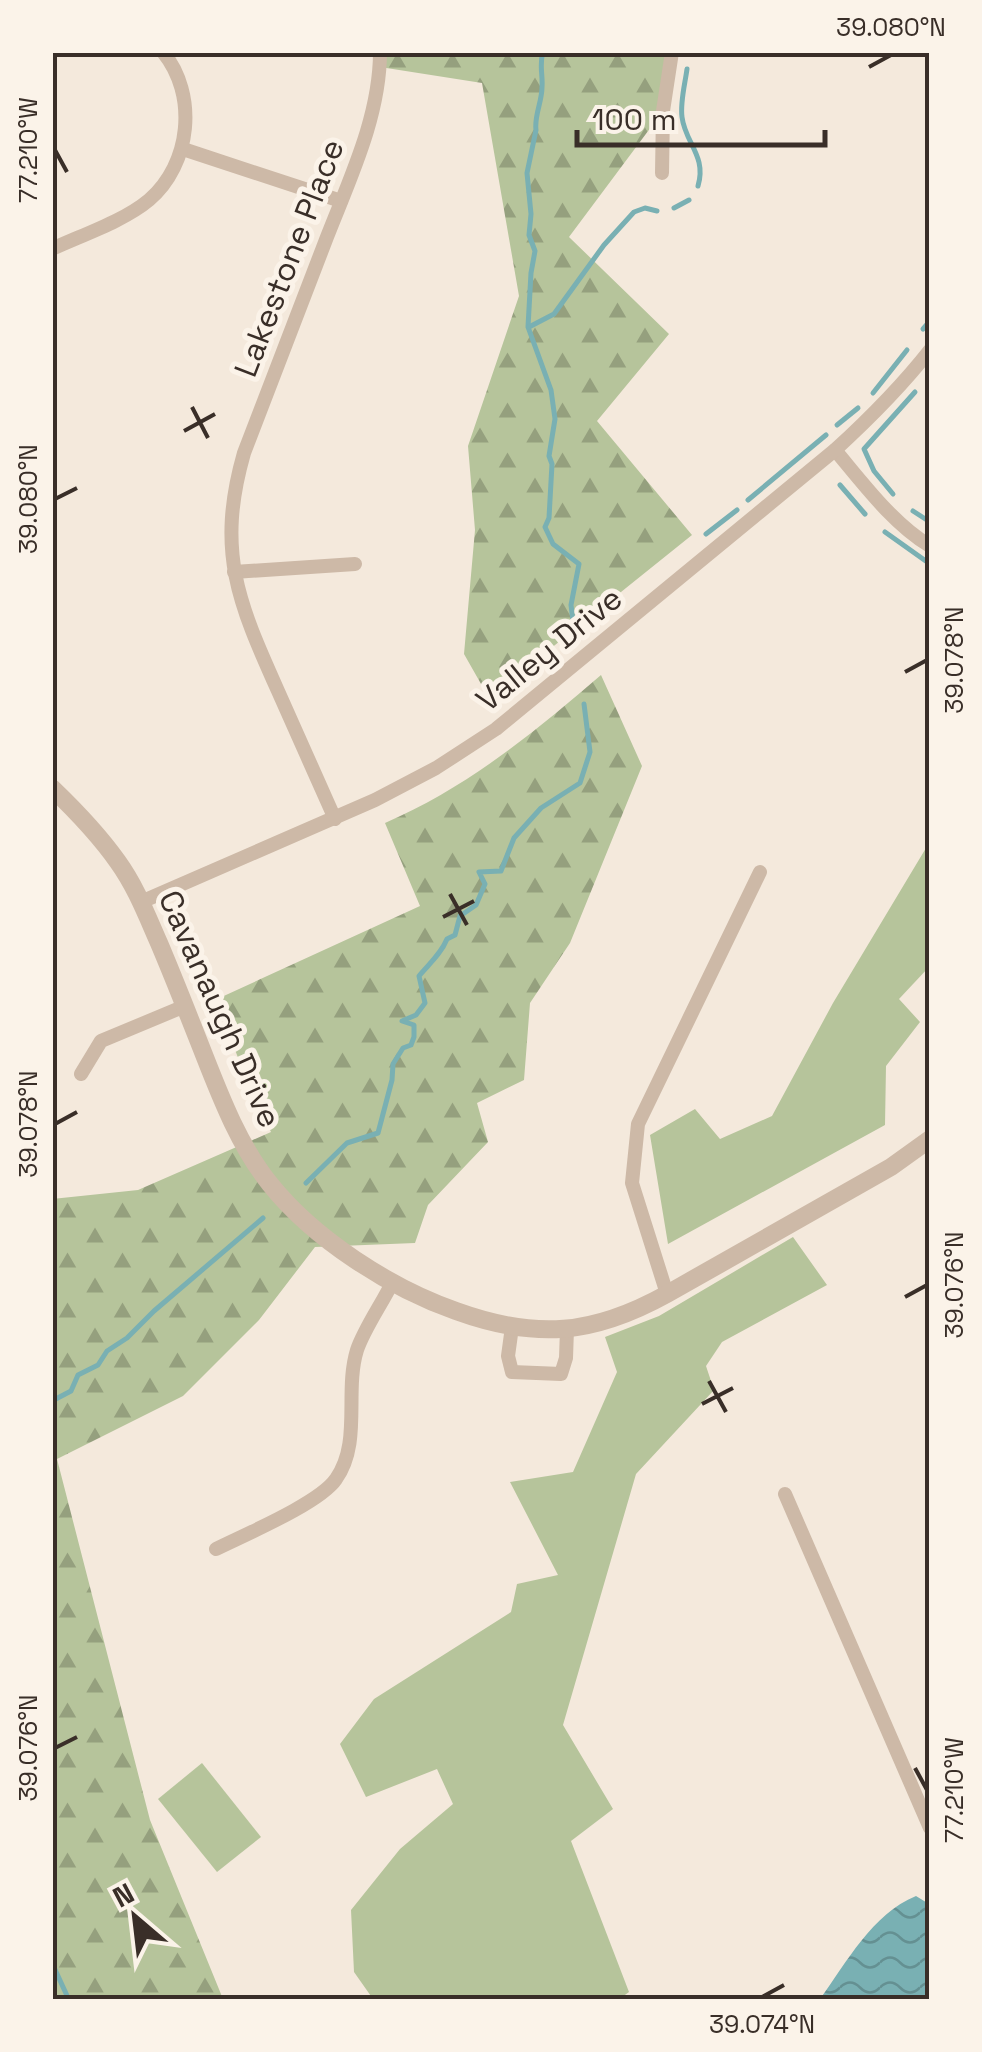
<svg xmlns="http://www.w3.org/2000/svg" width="982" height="2052" viewBox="0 0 982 2052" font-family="'Space Grotesk',sans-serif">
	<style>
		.green { fill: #b6c49b }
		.forest { fill: url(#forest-firs) }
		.water { fill: url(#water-waves) }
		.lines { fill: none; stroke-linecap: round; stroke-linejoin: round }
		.stream { stroke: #79b0b3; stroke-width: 5 }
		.minor { stroke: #cdb9a7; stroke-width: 14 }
		.tertiary { stroke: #cdb9a7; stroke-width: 18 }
		.ticks { fill: none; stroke: #392e28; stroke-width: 4 }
		.labels { text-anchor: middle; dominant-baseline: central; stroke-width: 10; stroke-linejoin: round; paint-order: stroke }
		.street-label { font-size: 32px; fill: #392e28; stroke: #fbf3e9 }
		.neatline { fill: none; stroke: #392e28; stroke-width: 4 }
		.ticks-label { font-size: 25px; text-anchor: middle; fill: #392e28 }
	</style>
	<defs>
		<pattern id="forest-firs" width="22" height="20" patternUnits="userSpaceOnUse" patternTransform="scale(2.5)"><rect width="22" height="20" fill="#b6c49b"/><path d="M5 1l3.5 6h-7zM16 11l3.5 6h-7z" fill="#95a07e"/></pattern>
		<pattern id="water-waves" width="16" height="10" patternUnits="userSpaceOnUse" patternTransform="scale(2.5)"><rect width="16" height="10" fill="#79b0b3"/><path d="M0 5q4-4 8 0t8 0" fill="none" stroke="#649092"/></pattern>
	</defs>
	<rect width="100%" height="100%" fill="#f4e9dc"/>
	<g class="green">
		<path d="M 929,843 L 929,967 L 899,999 L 920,1022 L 886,1066 L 885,1125 L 668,1244 L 650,1135 L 695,1109 L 720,1139 L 772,1116 L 833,1003 Z"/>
		<path d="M 793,1237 L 827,1285 L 722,1342 L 706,1366 L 714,1390 L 636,1474 L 563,1725 L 613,1809 L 571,1841 L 629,1992 L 618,2000 L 373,1999 L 354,1972 L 351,1910 L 400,1849 L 453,1804 L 437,1769 L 366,1797 L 340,1744 L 374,1699 L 511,1612 L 517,1584 L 558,1575 L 510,1482 L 573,1472 L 617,1372 L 605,1337 L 659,1316 Z"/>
		<path d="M 202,1763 L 261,1837 L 217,1872 L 158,1799 Z"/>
	</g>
	<g class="forest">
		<path d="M 380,52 L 672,53 L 663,111 L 569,237 L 669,334 L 597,421 L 692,535 L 489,698 L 464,654 L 475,530 L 468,446 L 519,296 L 482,83 L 380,67 Z"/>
		<path d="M 601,675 L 642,766 L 570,943 L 530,1003 L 524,1080 L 477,1103 L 488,1142 L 428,1205 L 415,1243 L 315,1247 L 259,1320 L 183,1396 L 57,1459 L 150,1820 L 223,1999 L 53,1999 L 52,1199 L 138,1190 L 271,1132 L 253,1095 L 215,1000 L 420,906 L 385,823 C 466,788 534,733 601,675 Z"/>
	</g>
	<path class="water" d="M 916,1896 L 929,1904 L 929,1999 L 820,1999 C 847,1962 872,1914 916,1896 Z"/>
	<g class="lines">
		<g class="stream">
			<path d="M 543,52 C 539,65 543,75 542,87 C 542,102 534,116 536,130 L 527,173 L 531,214 L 529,235 L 535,251 L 531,273 L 528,327 L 551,390 L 555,419 L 549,456 L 552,464 L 549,518 L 545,527 L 553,544 L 579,564 L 571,605 L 574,629"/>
			<path d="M 687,69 C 685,84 680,102 682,117 C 685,143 707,156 698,186"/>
			<path d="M 674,208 L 689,200"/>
			<path d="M 529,327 L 554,314 L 604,245 L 634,212 L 645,208 L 657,211"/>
			<path d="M 923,329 L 930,321"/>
			<path d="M 873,393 L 907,350"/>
			<path d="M 837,425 L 858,408"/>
			<path d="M 840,485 L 865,514"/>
			<path d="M 893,494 L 874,471 L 864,449 L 915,392"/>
			<path d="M 748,500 L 826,435"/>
			<path d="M 913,511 L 930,522"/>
			<path d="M 885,532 L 930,564"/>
			<path d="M 706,534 L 737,510"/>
			<path d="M 306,1183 L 347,1143 L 378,1133 L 392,1080 L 393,1064 L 403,1048 L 411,1045 L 414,1037 L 414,1025 L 402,1021 L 416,1015 L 425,1003 L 419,976 C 429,964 441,954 447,939 L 455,935 L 460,916 L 476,905 L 485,884 L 479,872 L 501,871 L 514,838 L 541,808 L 580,783 L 590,752 L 584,704"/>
			<path d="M 52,1401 L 71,1391 L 78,1375 L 98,1365 L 107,1351 L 127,1338 L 154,1311 L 263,1218"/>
			<path d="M 52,1963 L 69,2000"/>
		</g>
		<g class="minor">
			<path d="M 183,149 L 341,201"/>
			<path d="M 662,173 L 663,111 L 672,52"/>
			<path d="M 52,249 C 82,235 124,221 149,200 C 191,164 198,95 163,52"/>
			<path d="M 835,450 C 862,482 893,524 930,546"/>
			<path d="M 234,572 L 355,564"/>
			<path d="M 335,819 C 316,776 297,734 278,691 C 238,602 216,551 244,453 C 272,381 299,309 327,237 C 350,178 380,116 380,52"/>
			<path d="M 141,902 L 375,800 L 436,768 L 496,729 L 835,450 C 870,418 901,387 930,350"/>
			<path d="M 81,1074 L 101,1041 L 185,1006"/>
			<path d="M 667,1294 L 632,1183 L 638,1124 L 760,872"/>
			<path d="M 512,1327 L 508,1356 L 512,1372 L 561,1374 L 566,1358 L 567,1329"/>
			<path d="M 785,1494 L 930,1828"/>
			<path d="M 216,1549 C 244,1535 320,1503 336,1479 C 362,1442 344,1392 357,1350 C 365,1327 382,1304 393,1281"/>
		</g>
		<path class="tertiary" d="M 52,788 C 76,811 99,835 118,862 C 136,887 147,916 159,943 C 173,976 186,1009 199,1042 C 218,1090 237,1143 270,1184 C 314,1239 390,1288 456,1311 C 536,1340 593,1335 667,1294 L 891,1167 L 930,1139"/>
	</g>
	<path class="ticks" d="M 869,67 L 891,55M 55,150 L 67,172M 192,407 L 208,438M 184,431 L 215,414M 55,499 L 77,488M 905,672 L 927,660M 450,894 L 467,925M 443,917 L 474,901M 55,1124 L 77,1112M 905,1297 L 927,1285M 709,1381 L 726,1412M 702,1404 L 733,1388M 55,1748 L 77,1737M 915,1768 L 927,1790M 762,1997 L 784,1985"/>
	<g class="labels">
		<g class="street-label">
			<text transform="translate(289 258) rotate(-69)">Lakestone Place</text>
			<text transform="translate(549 649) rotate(-39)">Valley Drive</text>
			<text transform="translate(220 1009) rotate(66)">Cavanaugh Drive</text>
		</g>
	</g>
	<rect width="982" height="2052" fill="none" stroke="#fbf3e9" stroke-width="110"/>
	<g transform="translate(135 1917) rotate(332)" stroke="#fbf3e9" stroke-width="8" paint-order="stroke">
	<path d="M0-8L18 38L0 25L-18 38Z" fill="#392e28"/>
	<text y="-15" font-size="28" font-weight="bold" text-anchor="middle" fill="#392e28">N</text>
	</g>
	<path d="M577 130v15h248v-15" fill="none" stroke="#392e28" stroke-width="5"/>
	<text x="592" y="130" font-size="30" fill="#392e28" stroke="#fbf3e9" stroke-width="8" paint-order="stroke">100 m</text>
	<rect x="55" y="55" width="872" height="1942" class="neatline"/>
	<g class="ticks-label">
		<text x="891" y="36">39.080°N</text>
		<text transform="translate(28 150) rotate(-90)" y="9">77.210°W</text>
		<text transform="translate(28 499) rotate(-90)" y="9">39.080°N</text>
		<text transform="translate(954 660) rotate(-90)" y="9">39.078°N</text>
		<text transform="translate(28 1124) rotate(-90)" y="9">39.078°N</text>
		<text transform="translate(954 1285) rotate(-90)" y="9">39.076°N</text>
		<text transform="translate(28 1748) rotate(-90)" y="9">39.076°N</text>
		<text transform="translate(954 1790) rotate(-90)" y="9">77.210°W</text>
		<text x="762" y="2033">39.074°N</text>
	</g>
</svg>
